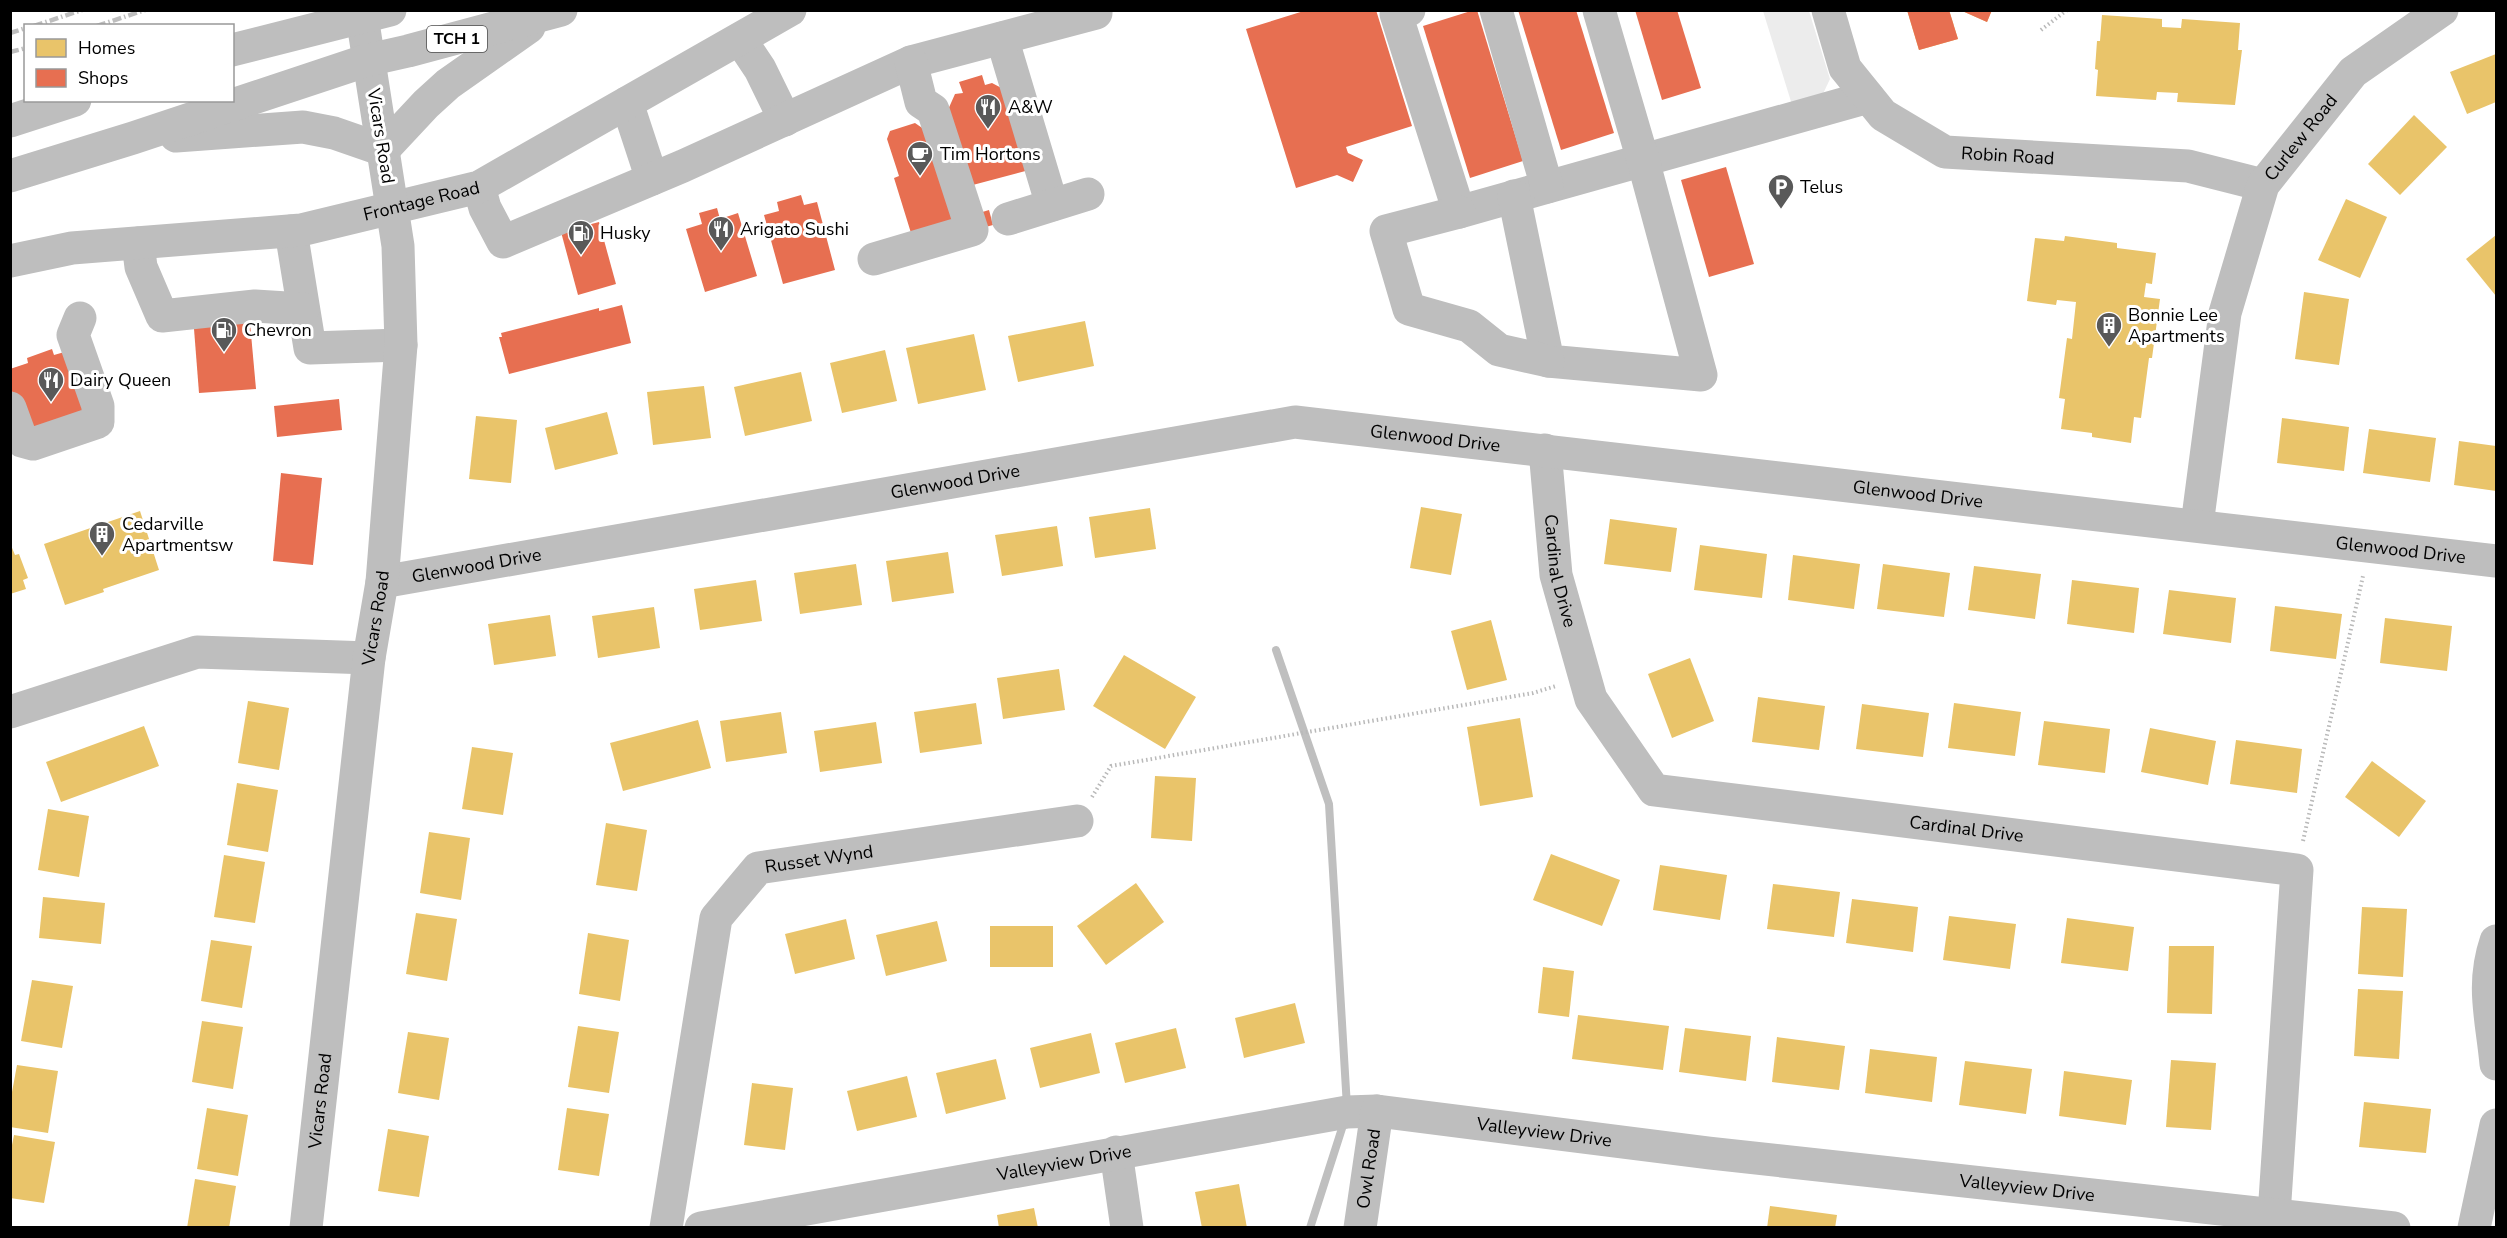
<svg xmlns="http://www.w3.org/2000/svg" width="2507" height="1238" viewBox="0 0 2507 1238" font-family="'Nunito Sans',sans-serif">
	<style>
		.green { fill: #ececec }
		.homes { fill: #e9c46a }
		.shops { fill: #e76f51 }
		.lines { fill: none; stroke-linecap: round; stroke-linejoin: round }
		.stream { stroke: #bfbfbf; stroke-width: 8 }
		.path { stroke: #b9b9b9; stroke-width: 4; stroke-dasharray: 1.5 3; stroke-linecap: butt }
		.minor { stroke: #bebebe; stroke-width: 33 }
		.highway { stroke: #bebebe; stroke-width: 33 }
		.rail { stroke: #bebebe; stroke-width: 4.5; stroke-dasharray: 9 3 1.5 3; stroke-linecap: butt }
		.labels { text-anchor: middle; dominant-baseline: central; stroke-width: 6; stroke-linejoin: round; paint-order: stroke }
		.shield { fill: #fff; stroke: #4c4c4c; stroke-width: 1.5 }
		.shield-label { font-size: 16px; font-weight: bold; fill: #000 }
		.poi-label { font-size: 18px; fill: #000; stroke: #fff; text-anchor: start }
		.street-label { font-size: 18px; fill: #000; stroke: #fff }
	</style>
	<rect width="100%" height="100%" fill="#fff"/>
	<path class="green" d="M 1763,11 L 1809,11 L 1830,79 L 1821,98 L 1793,108 Z"/>
	<g class="homes">
		<path d="M 1907,10 L 1949,10 L 1958,39 L 1919,50 Z"/>
		<path d="M 1960,10 L 1992,10 L 1987,22 Z"/>
		<path d="M 2102,15 L 2162,19 L 2162,27 L 2181,28 L 2182,19 L 2240,23 L 2238,50 L 2242,50 L 2235,105 L 2177,102 L 2178,93 L 2157,92 L 2156,100 L 2096,96 L 2098,70 L 2095,69 L 2097,41 L 2100,41 Z"/>
		<path d="M 2496,54 L 2496,102 L 2467,114 L 2450,72 Z"/>
		<path d="M 2414,115 L 2447,147 L 2400,195 L 2368,164 Z"/>
		<path d="M 2346,199 L 2387,217 L 2360,278 L 2318,260 Z"/>
		<path d="M 2496,235 L 2496,296 L 2466,259 Z"/>
		<path d="M 2065,236 L 2117,243 L 2117,248 L 2156,253 L 2152,284 L 2146,283 L 2144,297 L 2160,299 L 2152,358 L 2149,358 L 2141,418 L 2134,417 L 2131,443 L 2092,437 L 2092,433 L 2061,429 L 2065,399 L 2059,398 L 2067,338 L 2072,339 L 2076,302 L 2057,300 L 2056,305 L 2027,301 L 2035,238 L 2064,241 Z"/>
		<path d="M 2304,292 L 2349,299 L 2339,365 L 2295,359 Z"/>
		<path d="M 1085,321 L 1094,366 L 1018,382 L 1008,336 Z"/>
		<path d="M 974,334 L 986,390 L 918,404 L 906,348 Z"/>
		<path d="M 885,350 L 897,401 L 842,413 L 830,363 Z"/>
		<path d="M 801,372 L 812,421 L 745,436 L 734,387 Z"/>
		<path d="M 704,386 L 711,438 L 653,445 L 647,392 Z"/>
		<path d="M 607,412 L 618,454 L 555,470 L 545,428 Z"/>
		<path d="M 476,416 L 517,420 L 511,483 L 469,479 Z"/>
		<path d="M 2282,418 L 2349,427 L 2344,471 L 2277,463 Z"/>
		<path d="M 2369,429 L 2436,438 L 2430,482 L 2363,473 Z"/>
		<path d="M 2459,441 L 2496,446 L 2496,491 L 2454,485 Z"/>
		<path d="M 1421,507 L 1462,514 L 1451,575 L 1410,568 Z"/>
		<path d="M 1150,508 L 1156,549 L 1095,558 L 1089,517 Z"/>
		<path d="M 140,511 L 159,570 L 103,589 L 104,592 L 65,605 L 44,544 Z"/>
		<path d="M 1610,519 L 1677,528 L 1671,572 L 1604,564 Z"/>
		<path d="M 1057,526 L 1063,566 L 1002,576 L 995,535 Z"/>
		<path d="M 10,543 L 15,555 L 19,554 L 28,578 L 23,580 L 26,589 L 10,594 Z"/>
		<path d="M 1700,545 L 1767,554 L 1762,598 L 1694,590 Z"/>
		<path d="M 948,552 L 954,593 L 892,602 L 886,561 Z"/>
		<path d="M 1793,555 L 1860,564 L 1854,609 L 1788,600 Z"/>
		<path d="M 856,564 L 862,605 L 800,614 L 794,573 Z"/>
		<path d="M 1883,564 L 1950,573 L 1944,617 L 1877,609 Z"/>
		<path d="M 1974,566 L 2041,574 L 2035,619 L 1968,610 Z"/>
		<path d="M 756,580 L 762,621 L 700,630 L 694,589 Z"/>
		<path d="M 2072,580 L 2139,588 L 2134,633 L 2067,624 Z"/>
		<path d="M 2169,590 L 2236,598 L 2231,643 L 2163,634 Z"/>
		<path d="M 2275,606 L 2342,614 L 2336,659 L 2270,651 Z"/>
		<path d="M 654,607 L 660,648 L 598,658 L 592,616 Z"/>
		<path d="M 550,615 L 556,656 L 494,665 L 488,624 Z"/>
		<path d="M 2385,618 L 2452,626 L 2447,671 L 2380,663 Z"/>
		<path d="M 1491,620 L 1507,680 L 1467,690 L 1451,631 Z"/>
		<path d="M 1124,655 L 1196,697 L 1165,749 L 1093,706 Z"/>
		<path d="M 1690,658 L 1714,721 L 1672,738 L 1648,674 Z"/>
		<path d="M 1059,669 L 1065,710 L 1003,719 L 997,678 Z"/>
		<path d="M 1758,697 L 1825,706 L 1819,750 L 1752,742 Z"/>
		<path d="M 248,701 L 289,708 L 279,770 L 238,763 Z"/>
		<path d="M 976,703 L 982,744 L 920,753 L 914,712 Z"/>
		<path d="M 1954,703 L 2021,712 L 2015,756 L 1948,748 Z"/>
		<path d="M 1862,704 L 1929,713 L 1923,757 L 1856,749 Z"/>
		<path d="M 781,712 L 787,753 L 726,762 L 720,721 Z"/>
		<path d="M 1520,718 L 1533,797 L 1480,806 L 1467,727 Z"/>
		<path d="M 698,720 L 711,768 L 623,791 L 610,743 Z"/>
		<path d="M 2044,721 L 2110,729 L 2105,773 L 2038,765 Z"/>
		<path d="M 876,722 L 882,763 L 820,772 L 814,731 Z"/>
		<path d="M 144,726 L 159,766 L 61,802 L 46,762 Z"/>
		<path d="M 2150,728 L 2216,741 L 2208,785 L 2141,772 Z"/>
		<path d="M 2236,740 L 2302,749 L 2297,793 L 2230,784 Z"/>
		<path d="M 472,747 L 513,753 L 503,815 L 462,809 Z"/>
		<path d="M 2372,761 L 2426,801 L 2399,837 L 2345,797 Z"/>
		<path d="M 1155,776 L 1196,778 L 1192,841 L 1151,838 Z"/>
		<path d="M 237,783 L 278,790 L 268,852 L 227,845 Z"/>
		<path d="M 48,809 L 89,816 L 79,877 L 38,870 Z"/>
		<path d="M 606,823 L 647,830 L 637,891 L 596,885 Z"/>
		<path d="M 429,832 L 470,838 L 461,900 L 420,893 Z"/>
		<path d="M 1551,854 L 1620,880 L 1602,926 L 1533,900 Z"/>
		<path d="M 224,855 L 265,862 L 255,923 L 214,917 Z"/>
		<path d="M 1660,865 L 1727,875 L 1720,920 L 1653,910 Z"/>
		<path d="M 1136,883 L 1164,922 L 1106,965 L 1077,926 Z"/>
		<path d="M 1773,884 L 1840,892 L 1834,937 L 1767,929 Z"/>
		<path d="M 43,897 L 105,903 L 101,944 L 39,938 Z"/>
		<path d="M 1852,899 L 1918,907 L 1913,952 L 1846,943 Z"/>
		<path d="M 2362,907 L 2407,909 L 2403,977 L 2358,974 Z"/>
		<path d="M 416,913 L 457,919 L 447,981 L 406,974 Z"/>
		<path d="M 1949,916 L 2016,924 L 2010,969 L 1943,960 Z"/>
		<path d="M 2067,918 L 2134,927 L 2128,971 L 2061,963 Z"/>
		<path d="M 846,919 L 855,959 L 795,974 L 785,934 Z"/>
		<path d="M 937,921 L 947,961 L 886,976 L 876,935 Z"/>
		<rect x="990" y="926" width="63" height="41"/>
		<path d="M 588,933 L 629,940 L 620,1001 L 579,994 Z"/>
		<path d="M 211,940 L 252,946 L 242,1008 L 201,1001 Z"/>
		<path d="M 2169,946 L 2214,946 L 2212,1014 L 2167,1013 Z"/>
		<path d="M 1543,967 L 1574,971 L 1569,1017 L 1538,1013 Z"/>
		<path d="M 32,980 L 73,986 L 62,1048 L 21,1041 Z"/>
		<path d="M 2358,989 L 2403,991 L 2399,1059 L 2354,1056 Z"/>
		<path d="M 1295,1003 L 1305,1043 L 1244,1058 L 1235,1018 Z"/>
		<path d="M 1578,1015 L 1669,1026 L 1663,1070 L 1572,1059 Z"/>
		<path d="M 202,1021 L 243,1027 L 233,1089 L 192,1082 Z"/>
		<path d="M 578,1026 L 619,1032 L 609,1093 L 568,1087 Z"/>
		<path d="M 1176,1028 L 1186,1068 L 1125,1083 L 1115,1043 Z"/>
		<path d="M 1685,1028 L 1751,1036 L 1746,1081 L 1679,1072 Z"/>
		<path d="M 408,1032 L 449,1038 L 439,1100 L 398,1093 Z"/>
		<path d="M 1091,1033 L 1100,1073 L 1040,1088 L 1030,1048 Z"/>
		<path d="M 1777,1037 L 1845,1046 L 1839,1090 L 1772,1082 Z"/>
		<path d="M 1870,1049 L 1937,1057 L 1932,1102 L 1865,1093 Z"/>
		<path d="M 996,1059 L 1006,1099 L 946,1114 L 936,1073 Z"/>
		<path d="M 2171,1060 L 2216,1063 L 2211,1130 L 2166,1127 Z"/>
		<path d="M 1965,1061 L 2032,1069 L 2026,1114 L 1959,1105 Z"/>
		<path d="M 17,1065 L 58,1071 L 48,1133 L 10,1127 L 10,1103 Z"/>
		<path d="M 2064,1071 L 2132,1080 L 2126,1125 L 2059,1116 Z"/>
		<path d="M 907,1076 L 917,1117 L 857,1131 L 847,1091 Z"/>
		<path d="M 752,1083 L 793,1088 L 785,1150 L 744,1145 Z"/>
		<path d="M 2364,1102 L 2431,1109 L 2426,1153 L 2359,1147 Z"/>
		<path d="M 207,1108 L 248,1115 L 238,1176 L 197,1169 Z"/>
		<path d="M 567,1108 L 609,1114 L 599,1176 L 558,1170 Z"/>
		<path d="M 388,1129 L 429,1136 L 419,1197 L 378,1191 Z"/>
		<path d="M 14,1135 L 55,1142 L 44,1203 L 10,1198 L 10,1155 Z"/>
		<path d="M 195,1179 L 236,1186 L 229,1228 L 187,1228 Z"/>
		<path d="M 1239,1184 L 1247,1228 L 1202,1228 L 1195,1192 Z"/>
		<path d="M 1770,1206 L 1837,1215 L 1835,1228 L 1767,1228 Z"/>
		<path d="M 1034,1208 L 1038,1228 L 999,1228 L 997,1215 Z"/>
	</g>
	<g class="shops">
		<path d="M 1307,10 L 1376,10 L 1412,126 L 1346,147 L 1348,153 L 1363,160 L 1353,182 L 1337,175 L 1296,188 L 1246,29 Z"/>
		<path d="M 1474,10 L 1477,10 L 1523,161 L 1470,178 L 1423,26 Z"/>
		<path d="M 1518,10 L 1576,10 L 1614,133 L 1561,150 Z"/>
		<path d="M 1635,10 L 1677,10 L 1701,88 L 1662,100 Z"/>
		<path d="M 1907,10 L 1949,10 L 1958,39 L 1919,50 Z"/>
		<path d="M 1960,10 L 1992,10 L 1987,22 Z"/>
		<path d="M 982,75 L 985,85 L 992,83 L 1011,93 L 1033,169 L 969,186 L 947,112 L 955,94 L 963,93 L 959,82 Z"/>
		<path d="M 915,123 L 931,134 L 957,219 L 911,233 L 894,178 L 899,176 L 887,139 L 890,131 Z"/>
		<path d="M 1726,167 L 1754,264 L 1709,277 L 1681,180 Z"/>
		<path d="M 801,195 L 804,205 L 817,202 L 835,270 L 783,284 L 764,215 L 779,211 L 777,202 Z"/>
		<path d="M 717,208 L 720,219 L 738,213 L 757,276 L 705,292 L 686,229 L 702,224 L 699,213 Z"/>
		<path d="M 989,210 L 993,225 L 982,228 L 979,213 Z"/>
		<path d="M 599,222 L 616,284 L 578,295 L 561,232 Z"/>
		<path d="M 622,305 L 631,343 L 509,374 L 499,337 L 502,337 L 501,333 L 599,308 L 599,311 Z"/>
		<path d="M 249,312 L 256,389 L 199,393 L 193,316 Z"/>
		<path d="M 52,349 L 54,355 L 68,351 L 91,422 L 29,442 L 10,385 L 10,369 L 28,363 L 27,358 Z"/>
		<path d="M 339,399 L 342,430 L 277,437 L 274,406 Z"/>
		<path d="M 281,473 L 322,478 L 313,565 L 273,561 Z"/>
	</g>
	<g class="lines">
		<g class="stream">
			<path d="M 1276,650 L 1329,804 L 1347,1107"/>
			<path d="M 1310,1228 L 1345,1119"/>
		</g>
		<g class="path">
			<path d="M 2041,30 L 2067,10"/>
			<path d="M 1092,797 L 1111,766 L 1533,693 L 1556,686"/>
			<path d="M 2303,841 L 2363,576"/>
		</g>
		<g class="minor">
			<path d="M 1409,10 L 1396,14 L 1459,212 L 1868,97"/>
			<path d="M 1496,10 L 1547,187"/>
			<path id="s1" d="M 1828,10 L 1845,68 L 1883,115 L 1945,152 L 2188,166 L 2263,185"/>
			<path d="M 1002,38 L 1052,205"/>
			<path d="M 740,39 L 760,69 L 785,120"/>
			<path d="M 627,103 L 652,179"/>
			<path d="M 479,187 L 485,208 L 503,242 L 683,166 L 911,62 L 1096,13 L 1096,10"/>
			<path d="M 1514,196 L 1548,361 L 1701,375 L 1643,160 L 1599,10"/>
			<path d="M 1459,212 L 1386,231 L 1409,309 L 1469,326 L 1499,350 L 1548,361"/>
			<path d="M 1008,219 L 1088,194"/>
			<path d="M 291,231 L 310,348 L 401,345"/>
			<path d="M 138,243 L 141,267 L 162,316 L 255,306 L 303,309"/>
			<path d="M 874,259 L 972,230 L 933,110 L 921,102 L 911,62"/>
			<path id="s2" d="M 10,261 L 72,248 L 301,230 L 479,187 L 790,10"/>
			<path d="M 10,408 L 22,441 L 33,444 L 98,422 L 98,406 L 73,335 L 80,318"/>
			<path id="s3" d="M 1545,450 L 1556,575 L 1591,699 L 1654,790 L 2297,870 L 2274,1215"/>
			<path id="s4" d="M 2197,525 L 2225,313 L 2263,185 L 2353,72 L 2442,10"/>
			<path id="s5" d="M 382,582 L 1295,422 L 2496,561"/>
			<path d="M 10,712 L 197,652 L 369,658"/>
			<path d="M 2496,941 C 2481,985 2492,1020 2496,1064"/>
			<path d="M 1116,1152 L 1127,1228"/>
			<path id="s6" d="M 306,1228 L 369,658 L 382,582 L 401,345 L 398,246 L 361,10"/>
			<path id="s7" d="M 666,1228 L 716,918 L 758,868 L 1077,821"/>
			<path id="s8" d="M 701,1228 L 1347,1112 L 1377,1111 L 1709,1153 L 2394,1228"/>
			<path id="s9" d="M 1360,1228 L 1377,1111"/>
			<path d="M 2474,1228 L 2496,1125"/>
		</g>
		<g class="highway">
			<path d="M 232,50 L 390,10"/>
			<path d="M 10,121 L 75,100"/>
			<path d="M 176,136 L 303,127 L 334,133 L 383,150 L 426,104 L 448,84 L 529,27"/>
			<path d="M 10,176 L 133,138 L 368,60 L 408,51 L 561,10"/>
		</g>
		<g class="rail">
			<path d="M 34,26 L 82,10"/>
			<path d="M 97,26 L 145,10"/>
			<path d="M 10,33 L 26,28"/>
			<path d="M 10,52 L 26,48"/>
		</g>
	</g>
	<defs>
		<g id="restaurant-pin" transform="scale(1.35)"><path d="M0 17L-7.5 6A9.5 9.5 0 1 1 7.5 6Z" fill="#595959" stroke="#fff"/><path d="M-5-6h1v4h1v-4h1v4h1v-4h1v5L-1.5 .5V6h-2V.5L-5-1ZM5-6V6H3V1.5H1.5Q1.5-4 5-6Z" fill="#fff"/></g>
		<g id="cafe-pin" transform="scale(1.35)"><path d="M0 17L-7.5 6A9.5 9.5 0 1 1 7.5 6Z" fill="#595959" stroke="#fff"/><path d="M-5.5-4.5H6V0H3Q3 3.5 0 3.5H-2.5Q-5.5 3.5-5.5 0ZM3-3.2v2h1.7v-2ZM-6 4.5H4V6H-6Z" fill="#fff"/></g>
		<g id="parking-pin" transform="scale(1.35)"><path d="M0 17L-7.5 6A9.5 9.5 0 1 1 7.5 6Z" fill="#595959" stroke="#fff"/><path d="M-3.5-5.5H1a3.5 3.5 0 0 1 0 7H-1V5.5H-3.5ZM-1-3.4V-.6H.8a1.4 1.4 0 0 0 0-2.8Z" fill="#fff"/></g>
		<g id="fuel-pin" transform="scale(1.35)"><path d="M0 17L-7.5 6A9.5 9.5 0 1 1 7.5 6Z" fill="#595959" stroke="#fff"/><path d="M-5.5-6h7V0h2V4h1.3V-2.5L3-4.5l.8-.8L6-3V5H2.5V1h-1V6h-7ZM-4.2-4.7v3.2H.2V-4.7Z" fill="#fff"/></g>
		<g id="building-pin" transform="scale(1.35)"><path d="M0 17L-7.5 6A9.5 9.5 0 1 1 7.5 6Z" fill="#595959" stroke="#fff"/><path d="M-4-6H4V6H1V3H-1V6H-4ZM-2.5-4.3h1.7v1.8h-1.7ZM.8-4.3h1.7v1.8H.8ZM-2.5-1h1.7V.8h-1.7ZM.8-1h1.7V.8H.8Z" fill="#fff"/></g>
	</defs>
	<g fill-rule="evenodd">
		<use href="#restaurant-pin" x="988" y="107"/>
		<use href="#cafe-pin" x="920" y="154"/>
		<use href="#parking-pin" x="1781" y="187"/>
		<use href="#restaurant-pin" x="721" y="229"/>
		<use href="#fuel-pin" x="581" y="233"/>
		<use href="#building-pin" x="2109" y="325"/>
		<use href="#fuel-pin" x="224" y="330"/>
		<use href="#restaurant-pin" x="51" y="380"/>
		<use href="#building-pin" x="102" y="534"/>
	</g>
	<g class="labels">
		<rect class="shield" x="427" y="26" width="60" height="26" rx="4.5"/>
		<g class="shield-label">
			<text x="457" y="39">TCH 1</text>
		</g>
		<g class="poi-label">
			<text x="1008" y="107">A&amp;W</text>
			<text x="940" y="154">Tim Hortons</text>
			<text x="1800" y="187">Telus</text>
			<text x="740" y="229">Arigato Sushi</text>
			<text x="600" y="233">Husky</text>
			<text x="2128" y="315">Bonnie Lee<tspan x="2128" dy="21">Apartments</tspan></text>
			<text x="244" y="330">Chevron</text>
			<text x="70" y="380">Dairy Queen</text>
			<text x="122" y="524">Cedarville<tspan x="122" dy="21">Apartmentsw</tspan></text>
		</g>
		<g class="street-label">
			<text transform="translate(381 136) rotate(81)">Vicars Road</text>
			<text stroke="none"><textPath href="#s4" startOffset="408">Curlew Road</textPath></text>
			<text stroke="none"><textPath href="#s1" startOffset="256">Robin Road</textPath></text>
			<text stroke="none"><textPath href="#s2" startOffset="417">Frontage Road</textPath></text>
			<text stroke="none"><textPath href="#s5" startOffset="1068">Glenwood Drive</textPath></text>
			<text stroke="none"><textPath href="#s5" startOffset="582">Glenwood Drive</textPath></text>
			<text stroke="none"><textPath href="#s5" startOffset="1554">Glenwood Drive</textPath></text>
			<text stroke="none"><textPath href="#s5" startOffset="2040">Glenwood Drive</textPath></text>
			<text stroke="none"><textPath href="#s5" startOffset="96">Glenwood Drive</textPath></text>
			<text stroke="none"><textPath href="#s3" startOffset="122">Cardinal Drive</textPath></text>
			<text stroke="none"><textPath href="#s6" startOffset="614">Vicars Road</textPath></text>
			<text stroke="none"><textPath href="#s3" startOffset="680">Cardinal Drive</textPath></text>
			<text stroke="none"><textPath href="#s7" startOffset="441">Russet Wynd</textPath></text>
			<text stroke="none"><textPath href="#s6" startOffset="128">Vicars Road</textPath></text>
			<text stroke="none"><textPath href="#s8" startOffset="855">Valleyview Drive</textPath></text>
			<text stroke="none"><textPath href="#s8" startOffset="369">Valleyview Drive</textPath></text>
			<text stroke="none"><textPath href="#s9" startOffset="60">Owl Road</textPath></text>
			<text stroke="none"><textPath href="#s8" startOffset="1341">Valleyview Drive</textPath></text>
		</g>
	</g>
	<rect width="2507" height="1238" fill="none" stroke="#000000" stroke-width="24"/>
	<rect x="24" y="24" width="210" height="78" fill="#ffffff" stroke="#999999" stroke-width="1.5"/>
	<rect x="36" y="39" width="30" height="18" fill="#e9c46a" stroke="#999999" stroke-width="1.5"/>
	<text x="78" y="54" font-size="18" fill="#000000">Homes</text>
	<rect x="36" y="69" width="30" height="18" fill="#e76f51" stroke="#999999" stroke-width="1.5"/>
	<text x="78" y="84" font-size="18" fill="#000000">Shops</text>
</svg>
